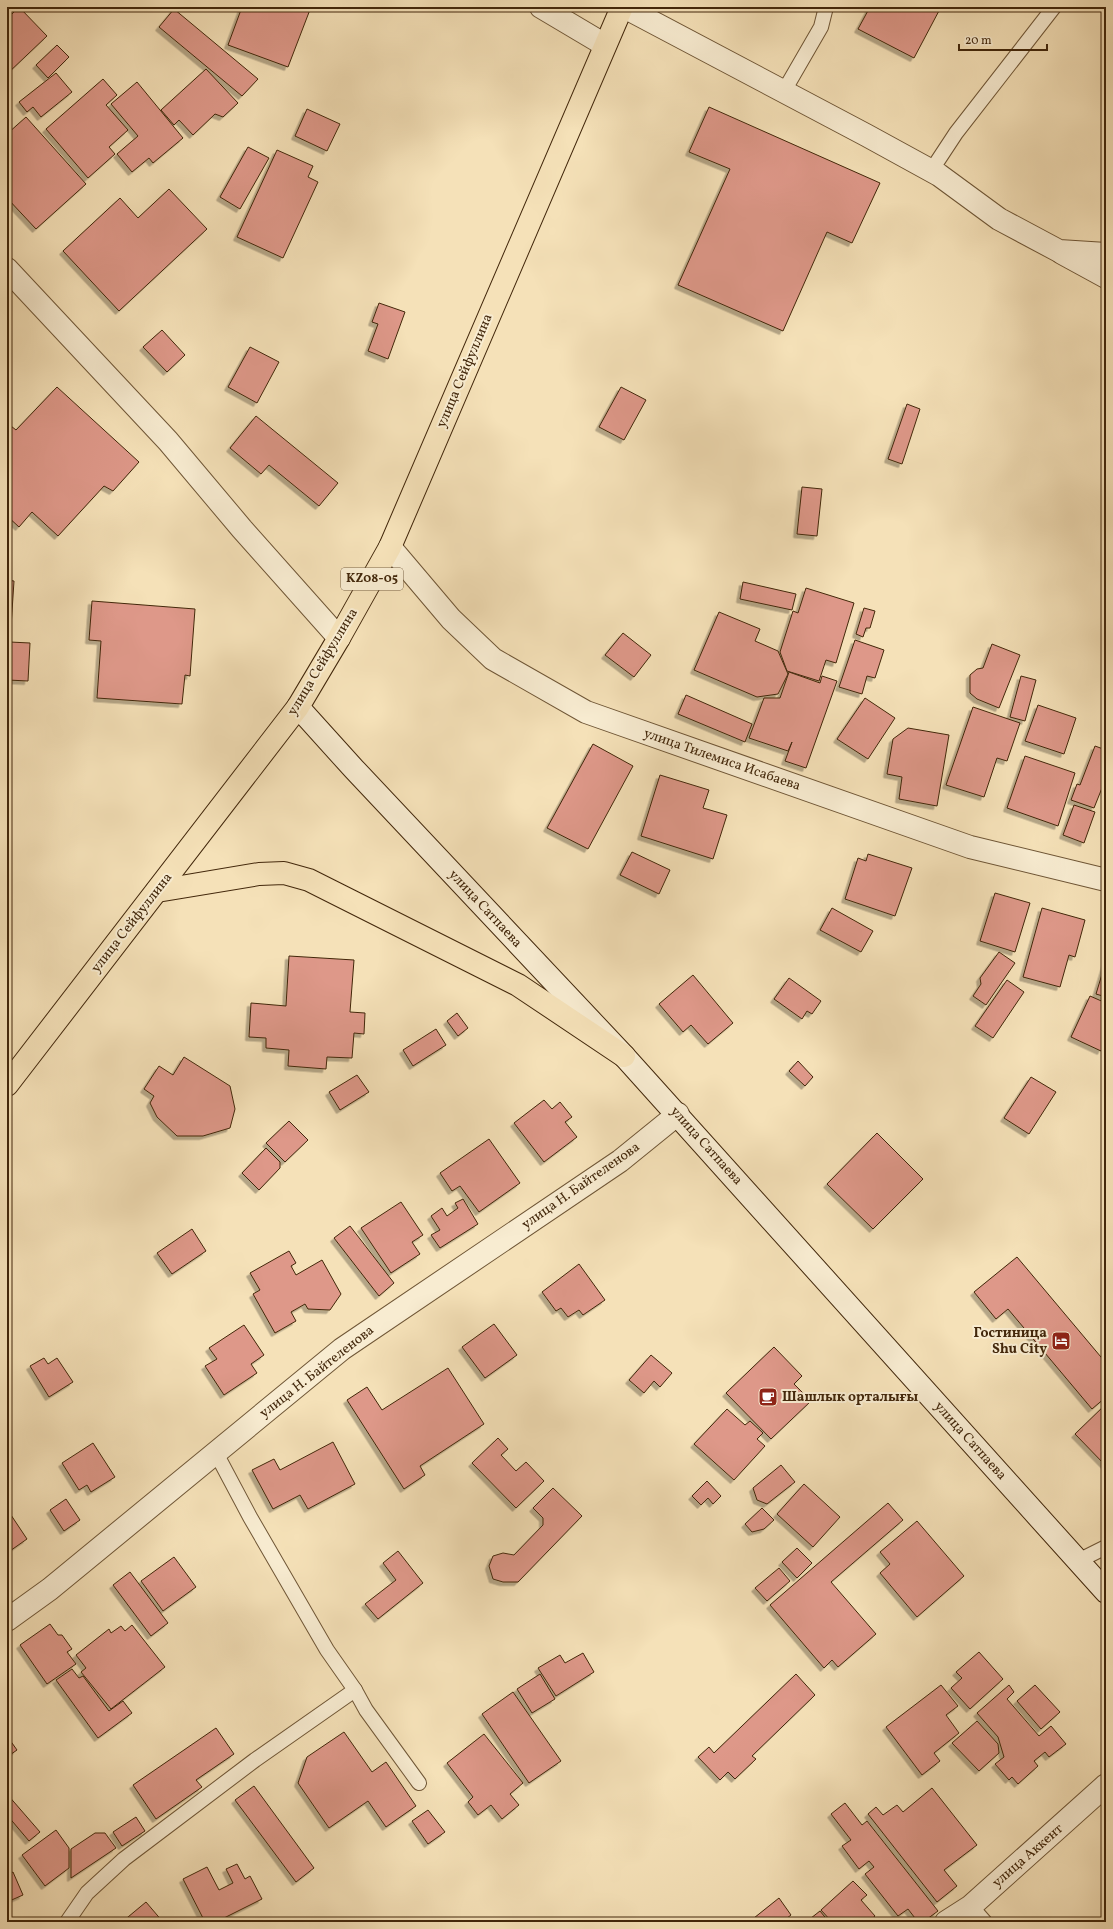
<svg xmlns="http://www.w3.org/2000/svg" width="1113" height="1929" viewBox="0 0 1113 1929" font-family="Vollkorn,serif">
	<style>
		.building { fill: #de9889; stroke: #42270b; filter: url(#shadow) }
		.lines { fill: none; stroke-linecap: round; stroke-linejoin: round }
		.lane-casing { stroke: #6f5636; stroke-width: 16 }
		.street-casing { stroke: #6f5636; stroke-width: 24 }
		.secondary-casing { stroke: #42270b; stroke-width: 24 }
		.primary-casing { stroke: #42270b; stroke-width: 24 }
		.lane { stroke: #f8ecd1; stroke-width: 14 }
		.street { stroke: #f8ecd1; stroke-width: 22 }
		.secondary { stroke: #f8ecd1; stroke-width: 22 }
		.primary { stroke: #f5e1b8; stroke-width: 22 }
		.labels { text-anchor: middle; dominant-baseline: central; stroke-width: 4; stroke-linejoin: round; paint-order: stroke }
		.shield { fill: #f8ecd1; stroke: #796246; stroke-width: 1 }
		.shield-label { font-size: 13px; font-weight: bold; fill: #42270b }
		.street-label { font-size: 14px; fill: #42270b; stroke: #f8ecd1 }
		.poi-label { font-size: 14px; font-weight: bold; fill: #42270b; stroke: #f8ecd1; text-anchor: end }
	</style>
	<defs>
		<filter id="shadow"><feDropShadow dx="-3.5" dy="3.5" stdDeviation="0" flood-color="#0004"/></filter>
	</defs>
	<rect width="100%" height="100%" fill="#f5e1b8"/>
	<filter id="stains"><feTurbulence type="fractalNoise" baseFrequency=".005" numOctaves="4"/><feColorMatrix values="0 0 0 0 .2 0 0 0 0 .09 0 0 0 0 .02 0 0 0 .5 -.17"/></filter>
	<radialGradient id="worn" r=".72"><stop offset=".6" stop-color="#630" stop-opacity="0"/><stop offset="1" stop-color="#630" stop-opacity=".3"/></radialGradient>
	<g class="building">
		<path d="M 19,7 L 47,36 L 7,74 L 7,19 Z"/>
		<path d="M 242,7 L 311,7 L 288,67 L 228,45 Z"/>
		<path d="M 870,7 L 941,7 L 914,58 L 858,29 Z"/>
		<path d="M 174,9 L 258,79 L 242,96 L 159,27 Z"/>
		<path d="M 57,45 L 69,57 L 48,78 L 36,65 Z"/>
		<path d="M 206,69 L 238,103 L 223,117 L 215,114 L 193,135 L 179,120 L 174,125 L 161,110 Z"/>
		<path d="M 56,73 L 72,92 L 41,117 L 33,107 L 27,112 L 19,102 Z"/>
		<path d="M 103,79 L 117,95 L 106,105 L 128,130 L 109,147 L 115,154 L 88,178 L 46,129 Z"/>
		<path d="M 137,82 L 183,138 L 153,163 L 149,158 L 132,172 L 117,154 L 138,136 L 111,104 Z"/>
		<path d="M 709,107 L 880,183 L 852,243 L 827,232 L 783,331 L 678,285 L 730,169 L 689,152 Z"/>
		<path d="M 307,109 L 340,124 L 327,151 L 295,136 Z"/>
		<path d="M 26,117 L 86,184 L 36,229 L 7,198 L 7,134 Z"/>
		<path d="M 248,147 L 269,158 L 240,209 L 220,197 Z"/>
		<path d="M 277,150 L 313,166 L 308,177 L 318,182 L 283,258 L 237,237 Z"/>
		<path d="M 169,189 L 207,229 L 119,311 L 63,251 L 120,198 L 138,218 Z"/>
		<path d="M 379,303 L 405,312 L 388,359 L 368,351 L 378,324 L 372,322 Z"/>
		<path d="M 162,330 L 185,355 L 167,372 L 143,347 Z"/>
		<path d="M 250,347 L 279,362 L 257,403 L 228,387 Z"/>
		<path d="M 57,387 L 139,462 L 113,491 L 104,486 L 58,536 L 32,512 L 19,527 L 7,516 L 7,430 L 11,426 L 16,430 Z"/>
		<path d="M 621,387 L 646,400 L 624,440 L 599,427 Z"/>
		<path d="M 907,404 L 920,409 L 902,464 L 888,459 Z"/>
		<path d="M 256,416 L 338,483 L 319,506 L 269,465 L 261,474 L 230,448 Z"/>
		<path d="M 802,487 L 822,489 L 817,536 L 797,534 Z"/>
		<path d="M 7,580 L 14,581 L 10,642 L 30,643 L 28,681 L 8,680 L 7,694 Z"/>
		<path d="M 743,582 L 796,594 L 792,610 L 740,599 Z"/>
		<path d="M 806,588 L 854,603 L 836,663 L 826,660 L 819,681 L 787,671 L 780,652 L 793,611 L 798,613 Z"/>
		<path d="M 92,601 L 195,609 L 190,676 L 185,675 L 182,704 L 97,698 L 101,641 L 89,640 Z"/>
		<path d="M 864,608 L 875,611 L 870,628 L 866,628 L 863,637 L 856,634 Z"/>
		<path d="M 719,612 L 760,629 L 755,641 L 778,651 L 788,674 L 778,694 L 757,697 L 694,670 Z"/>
		<path d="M 623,633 L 651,655 L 634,677 L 605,655 Z"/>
		<path d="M 855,640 L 884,650 L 875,678 L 867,676 L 862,694 L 839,687 Z"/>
		<path d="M 992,644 L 1020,655 L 999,708 L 977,699 L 970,693 L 970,675 L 977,669 L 983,668 Z"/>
		<path d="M 789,672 L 820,683 L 822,676 L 837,681 L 806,768 L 785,761 L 792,742 L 788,751 L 749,738 L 764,698 L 780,698 Z"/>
		<path d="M 1021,676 L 1036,680 L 1025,721 L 1010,717 Z"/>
		<path d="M 686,695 L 752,724 L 745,742 L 678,714 Z"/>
		<path d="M 865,698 L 895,718 L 868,759 L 837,739 Z"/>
		<path d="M 1038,705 L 1076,718 L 1064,754 L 1025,741 Z"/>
		<path d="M 973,707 L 1020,723 L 1007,761 L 997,758 L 984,797 L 946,785 Z"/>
		<path d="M 908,728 L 949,735 L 937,806 L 899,799 L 902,777 L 887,774 L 893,739 Z"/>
		<path d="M 593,744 L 633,766 L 588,849 L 547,828 Z"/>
		<path d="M 1095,746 L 1106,750 L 1106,778 L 1094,808 L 1071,800 L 1077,784 L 1080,785 Z"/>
		<path d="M 1025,756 L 1075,773 L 1058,826 L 1007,808 Z"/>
		<path d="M 660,775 L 709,790 L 703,808 L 727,815 L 713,859 L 641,836 Z"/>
		<path d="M 1074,805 L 1095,812 L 1084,843 L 1063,835 Z"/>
		<path d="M 632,852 L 670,870 L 659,894 L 620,875 Z"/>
		<path d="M 868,854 L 912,868 L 895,916 L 845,899 L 858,858 L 866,861 Z"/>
		<path d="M 995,893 L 1030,903 L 1015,952 L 980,941 Z"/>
		<path d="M 832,908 L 873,931 L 861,952 L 820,930 Z"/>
		<path d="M 1042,908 L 1085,920 L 1075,957 L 1069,955 L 1060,987 L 1023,977 Z"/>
		<path d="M 999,952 L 1015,963 L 986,1005 L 973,996 L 981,984 L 980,978 Z"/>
		<path d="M 289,956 L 354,960 L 350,1012 L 365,1013 L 364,1034 L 354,1033 L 352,1058 L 327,1057 L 326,1069 L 288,1066 L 289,1050 L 266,1048 L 266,1038 L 249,1037 L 251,1003 L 286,1006 Z"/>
		<path d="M 1106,961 L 1106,997 L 1096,994 Z"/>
		<path d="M 693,975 L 733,1023 L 708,1044 L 691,1025 L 683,1032 L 659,1004 Z"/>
		<path d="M 789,978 L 821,1001 L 812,1014 L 807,1011 L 802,1019 L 774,999 Z"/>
		<path d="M 1007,980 L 1024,992 L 993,1038 L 975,1026 Z"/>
		<path d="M 1090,996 L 1106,1003 L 1106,1040 L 1101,1051 L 1071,1037 Z"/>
		<path d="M 457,1013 L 468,1028 L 458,1036 L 447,1021 Z"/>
		<path d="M 436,1029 L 446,1045 L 413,1066 L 403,1050 Z"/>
		<path d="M 184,1057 L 230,1086 L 235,1109 L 230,1128 L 203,1136 L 177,1136 L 157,1117 L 150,1103 L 154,1096 L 144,1089 L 159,1066 L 173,1075 Z"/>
		<path d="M 798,1061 L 813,1077 L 805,1086 L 789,1071 Z"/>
		<path d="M 357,1075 L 369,1092 L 340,1110 L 329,1092 Z"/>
		<path d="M 1031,1077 L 1056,1092 L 1029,1134 L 1004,1118 Z"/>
		<path d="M 544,1100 L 552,1109 L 560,1102 L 572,1117 L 565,1122 L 577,1137 L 544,1162 L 514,1123 Z"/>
		<path d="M 289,1121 L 308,1140 L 285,1162 L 266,1143 Z"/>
		<path d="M 877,1133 L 923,1179 L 873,1229 L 827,1184 Z"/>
		<path d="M 489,1139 L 520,1183 L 479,1212 L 460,1186 L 452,1191 L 440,1173 Z"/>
		<path d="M 266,1148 L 280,1162 L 280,1168 L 259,1190 L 242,1173 Z"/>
		<path d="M 463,1199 L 478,1224 L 440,1248 L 431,1235 L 440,1230 L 431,1216 L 442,1208 L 447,1216 L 458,1208 L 455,1203 Z"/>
		<path d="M 401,1202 L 423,1235 L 412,1242 L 420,1254 L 391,1273 L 361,1228 Z"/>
		<path d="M 350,1226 L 394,1283 L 379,1296 L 334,1238 Z"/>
		<path d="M 192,1229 L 206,1251 L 172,1274 L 157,1253 Z"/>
		<path d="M 289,1251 L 296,1263 L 291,1266 L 296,1275 L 322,1260 L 341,1294 L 330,1310 L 308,1309 L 305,1304 L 291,1312 L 296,1321 L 275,1333 L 253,1294 L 260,1290 L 250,1273 Z"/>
		<path d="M 1017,1257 L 1106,1363 L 1106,1397 L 1092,1409 L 1008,1309 L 996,1319 L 974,1292 Z"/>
		<path d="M 579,1264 L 605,1300 L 583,1315 L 579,1310 L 568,1317 L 561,1308 L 556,1311 L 542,1292 Z"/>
		<path d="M 494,1324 L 517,1355 L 485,1378 L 462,1347 Z"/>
		<path d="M 244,1325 L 264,1355 L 251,1364 L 257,1373 L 224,1395 L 205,1366 L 217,1359 L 209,1348 Z"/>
		<path d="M 774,1347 L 802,1376 L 794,1384 L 811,1401 L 771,1439 L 726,1393 Z"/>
		<path d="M 651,1355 L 672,1373 L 660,1387 L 654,1381 L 644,1393 L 629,1380 Z"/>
		<path d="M 44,1358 L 48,1364 L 57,1358 L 73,1382 L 49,1397 L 30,1366 Z"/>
		<path d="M 448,1368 L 484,1424 L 420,1466 L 425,1475 L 404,1489 L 347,1400 L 367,1387 L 382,1410 Z"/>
		<path d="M 1106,1404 L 1106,1466 L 1075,1434 Z"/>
		<path d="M 727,1409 L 745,1425 L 750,1421 L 763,1433 L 757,1439 L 765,1446 L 734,1480 L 694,1444 Z"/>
		<path d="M 498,1438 L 508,1449 L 501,1455 L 516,1471 L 526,1462 L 544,1481 L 516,1508 L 472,1463 Z"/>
		<path d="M 333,1442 L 355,1484 L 308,1509 L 300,1495 L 273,1509 L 252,1470 L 274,1459 L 280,1470 Z"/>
		<path d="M 93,1443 L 115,1477 L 91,1492 L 87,1485 L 79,1490 L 62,1463 Z"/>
		<path d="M 781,1465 L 795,1482 L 767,1504 L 757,1500 L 753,1488 Z"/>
		<path d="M 707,1481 L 721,1496 L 713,1504 L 708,1498 L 701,1505 L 692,1496 Z"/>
		<path d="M 804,1484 L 840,1517 L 813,1547 L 777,1514 Z"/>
		<path d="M 553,1488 L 582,1516 L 518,1582 L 503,1582 L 493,1579 L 489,1566 L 493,1556 L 503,1553 L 514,1555 L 543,1525 L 543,1518 L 533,1508 Z"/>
		<path d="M 66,1499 L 80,1520 L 64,1531 L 50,1510 Z"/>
		<path d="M 888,1503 L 903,1520 L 831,1582 L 876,1634 L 838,1667 L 832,1660 L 824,1668 L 770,1605 Z"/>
		<path d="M 762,1508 L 774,1520 L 764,1529 L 752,1532 L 745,1524 Z"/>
		<path d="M 7,1509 L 27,1539 L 7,1553 Z"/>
		<path d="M 917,1521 L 964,1576 L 917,1617 L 880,1573 L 890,1564 L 880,1552 Z"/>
		<path d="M 797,1548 L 812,1563 L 797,1578 L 782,1562 Z"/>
		<path d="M 398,1551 L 423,1583 L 378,1619 L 365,1604 L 396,1580 L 383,1563 Z"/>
		<path d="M 174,1557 L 196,1587 L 163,1611 L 141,1581 Z"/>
		<path d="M 779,1568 L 790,1581 L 767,1601 L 755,1588 Z"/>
		<path d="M 130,1572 L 168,1623 L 151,1636 L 113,1585 Z"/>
		<path d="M 50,1624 L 58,1635 L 62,1635 L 72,1649 L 67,1652 L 76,1664 L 47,1684 L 20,1645 Z"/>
		<path d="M 132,1625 L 165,1667 L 111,1709 L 81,1672 L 86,1668 L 76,1655 L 109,1629 L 111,1633 L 121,1626 L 125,1631 Z"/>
		<path d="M 979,1652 L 1003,1679 L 970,1709 L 951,1688 L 962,1678 L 956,1672 Z"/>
		<path d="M 583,1653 L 594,1672 L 556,1696 L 538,1668 L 560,1655 L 565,1663 Z"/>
		<path d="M 72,1669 L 79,1678 L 83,1676 L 109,1711 L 123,1701 L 132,1713 L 98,1738 L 56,1680 Z"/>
		<path d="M 540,1674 L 555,1699 L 532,1713 L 517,1689 Z"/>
		<path d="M 796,1674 L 815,1695 L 752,1756 L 756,1759 L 735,1779 L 728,1772 L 720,1780 L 698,1757 L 709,1747 L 714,1753 Z"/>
		<path d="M 941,1685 L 958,1706 L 946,1715 L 959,1733 L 934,1753 L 940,1761 L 922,1775 L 886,1727 Z"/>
		<path d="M 1009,1685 L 1014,1692 L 1007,1699 L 1039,1736 L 1051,1726 L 1066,1744 L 1049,1757 L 1045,1752 L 1034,1761 L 1038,1766 L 1018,1784 L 1012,1777 L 1009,1780 L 995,1764 L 1004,1757 L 998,1737 L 977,1713 Z"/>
		<path d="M 1035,1685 L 1060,1712 L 1041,1729 L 1017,1701 Z"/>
		<path d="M 513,1692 L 561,1761 L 529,1783 L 482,1714 Z"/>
		<path d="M 977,1721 L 998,1744 L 999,1753 L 979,1771 L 952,1743 Z"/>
		<path d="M 216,1728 L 234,1754 L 196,1780 L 202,1787 L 156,1819 L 133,1785 Z"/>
		<path d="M 344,1732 L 372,1772 L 386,1762 L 416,1806 L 386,1827 L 368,1801 L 329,1828 L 298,1783 L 307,1757 Z"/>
		<path d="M 484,1734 L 523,1783 L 510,1794 L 519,1805 L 502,1819 L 491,1805 L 478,1815 L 468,1802 L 473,1797 L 447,1763 Z"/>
		<path d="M 7,1736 L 17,1750 L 7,1757 Z"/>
		<path d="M 254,1786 L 314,1868 L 296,1882 L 235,1800 Z"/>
		<path d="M 932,1788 L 977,1845 L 944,1870 L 957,1886 L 937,1902 L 868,1814 L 876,1807 L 883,1815 L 897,1805 L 903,1812 Z"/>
		<path d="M 7,1794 L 40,1832 L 29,1841 L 7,1815 Z"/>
		<path d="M 845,1803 L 862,1825 L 867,1821 L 938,1911 L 923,1922 L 918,1922 L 908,1909 L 898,1916 L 865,1874 L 874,1867 L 869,1861 L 859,1869 L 842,1846 L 851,1840 L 831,1814 Z"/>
		<path d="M 428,1810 L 445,1832 L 428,1844 L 412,1821 Z"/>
		<path d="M 136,1817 L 145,1831 L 122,1846 L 113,1832 Z"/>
		<path d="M 56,1830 L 69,1848 L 69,1868 L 45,1886 L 22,1855 Z"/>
		<path d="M 95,1833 L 105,1833 L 116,1848 L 71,1878 L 71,1849 Z"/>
		<path d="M 237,1864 L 245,1879 L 250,1876 L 262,1899 L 216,1922 L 205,1922 L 183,1879 L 207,1867 L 219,1890 L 233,1883 L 226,1869 Z"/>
		<path d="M 13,1872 L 23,1895 L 7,1902 L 7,1875 Z"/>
		<path d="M 853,1881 L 867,1895 L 861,1900 L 875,1916 L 868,1922 L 832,1922 L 821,1910 Z"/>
		<path d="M 779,1898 L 791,1915 L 782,1922 L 749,1922 Z"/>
		<path d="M 146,1902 L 163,1922 L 122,1922 Z"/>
		<path d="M 820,1911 L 829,1922 L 806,1922 Z"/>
	</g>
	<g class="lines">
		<g class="lane-casing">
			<g id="lane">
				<path d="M 784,91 L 821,27 L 826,7"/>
				<path d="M 931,171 L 956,133 L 1054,7"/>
				<path d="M 216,1453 L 250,1517 L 327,1650 L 355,1690 L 366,1710 L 419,1783"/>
				<path d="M 1078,1561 L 1106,1547"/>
				<path d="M 971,1906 L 985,1922"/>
				<path d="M 67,1922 L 87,1893 L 124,1859 L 255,1760 L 355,1690"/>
			</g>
		</g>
		<g class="street-casing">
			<g id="street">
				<path d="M 541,7 L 605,45"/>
				<path d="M 624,7 L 866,135 L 939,175 L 999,219 L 1059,251 L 1106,254"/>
				<path d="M 1062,253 L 1106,277"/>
				<path d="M 7,269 L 168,441 L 242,529 L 339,638"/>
				<path d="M 390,547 L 451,619 L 493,659 L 586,712 L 970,847 L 1106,880"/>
				<path d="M 7,1620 L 50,1589 L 342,1349 L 620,1161 L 678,1114"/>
				<path d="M 946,1922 L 971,1906 L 1106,1785"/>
			</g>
		</g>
		<g class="secondary-casing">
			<path id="secondary" d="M 298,707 L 354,769 L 624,1056 L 1106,1592"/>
		</g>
		<g class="primary-casing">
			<g id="primary">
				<path d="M 157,891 L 259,874 L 284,873 L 309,880 L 518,985 L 624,1056"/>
				<path d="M 7,1085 L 298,707 L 339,638 L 390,547 L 622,7"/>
			</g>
		</g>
		<use href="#lane" class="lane"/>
		<use href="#street" class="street"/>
		<use href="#secondary" class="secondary"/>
		<use href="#primary" class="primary"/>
	</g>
	<defs>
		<g id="hotel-square" transform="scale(1)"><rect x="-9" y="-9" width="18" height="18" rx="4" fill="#8f2418" stroke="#f8ecd1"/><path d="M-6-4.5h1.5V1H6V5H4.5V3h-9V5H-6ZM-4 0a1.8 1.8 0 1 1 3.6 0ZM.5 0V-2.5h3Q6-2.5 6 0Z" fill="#fff"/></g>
		<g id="cafe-square" transform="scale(1)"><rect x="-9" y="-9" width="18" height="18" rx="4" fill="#8f2418" stroke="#f8ecd1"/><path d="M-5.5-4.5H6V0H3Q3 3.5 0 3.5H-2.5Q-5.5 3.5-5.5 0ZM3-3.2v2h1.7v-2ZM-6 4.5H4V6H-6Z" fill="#fff"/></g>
	</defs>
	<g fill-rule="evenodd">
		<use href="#hotel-square" x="1061" y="1341"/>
		<use href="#cafe-square" x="768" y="1397"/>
	</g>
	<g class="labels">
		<rect class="shield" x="341" y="568" width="62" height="22" rx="3"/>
		<g class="shield-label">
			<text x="372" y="579">KZ08-05</text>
		</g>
		<g class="street-label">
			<text transform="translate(465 371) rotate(-67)">улица Сейфуллина</text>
			<text transform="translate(323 662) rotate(-59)">улица Сейфуллина</text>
			<text transform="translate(722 760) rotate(19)">улица Тилемиса Исабаева</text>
			<text transform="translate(485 909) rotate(47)">улица Сатпаева</text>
			<text transform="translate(132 923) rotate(-52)">улица Сейфуллина</text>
			<text transform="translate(706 1146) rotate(48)">улица Сатпаева</text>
			<text transform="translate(581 1186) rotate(-35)">улица Н. Байтеленова</text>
			<text transform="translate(317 1372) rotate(-38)">улица Н. Байтеленова</text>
			<text transform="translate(970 1441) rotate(48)">улица Сатпаева</text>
			<text transform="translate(1028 1856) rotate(-41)">улица Аккент</text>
		</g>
		<g class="poi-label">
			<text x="1047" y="1333">Гостиница<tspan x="1047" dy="16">Shu City</tspan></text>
			<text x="782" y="1397" text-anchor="start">Шашлык орталығы</text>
		</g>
	</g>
	<rect width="1113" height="1929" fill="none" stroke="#f5e1b8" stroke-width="24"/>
	<rect x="8" y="8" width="1097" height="1913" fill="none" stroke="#42270b" stroke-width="2"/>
	<rect x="12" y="12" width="1089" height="1905" fill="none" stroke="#42270b"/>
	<path d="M959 44v6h88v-6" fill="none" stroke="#42270b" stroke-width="2"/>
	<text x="965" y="44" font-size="12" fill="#42270b" stroke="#f8ecd1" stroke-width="3" paint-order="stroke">20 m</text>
	<rect width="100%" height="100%" filter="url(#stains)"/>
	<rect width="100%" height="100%" fill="url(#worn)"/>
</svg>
